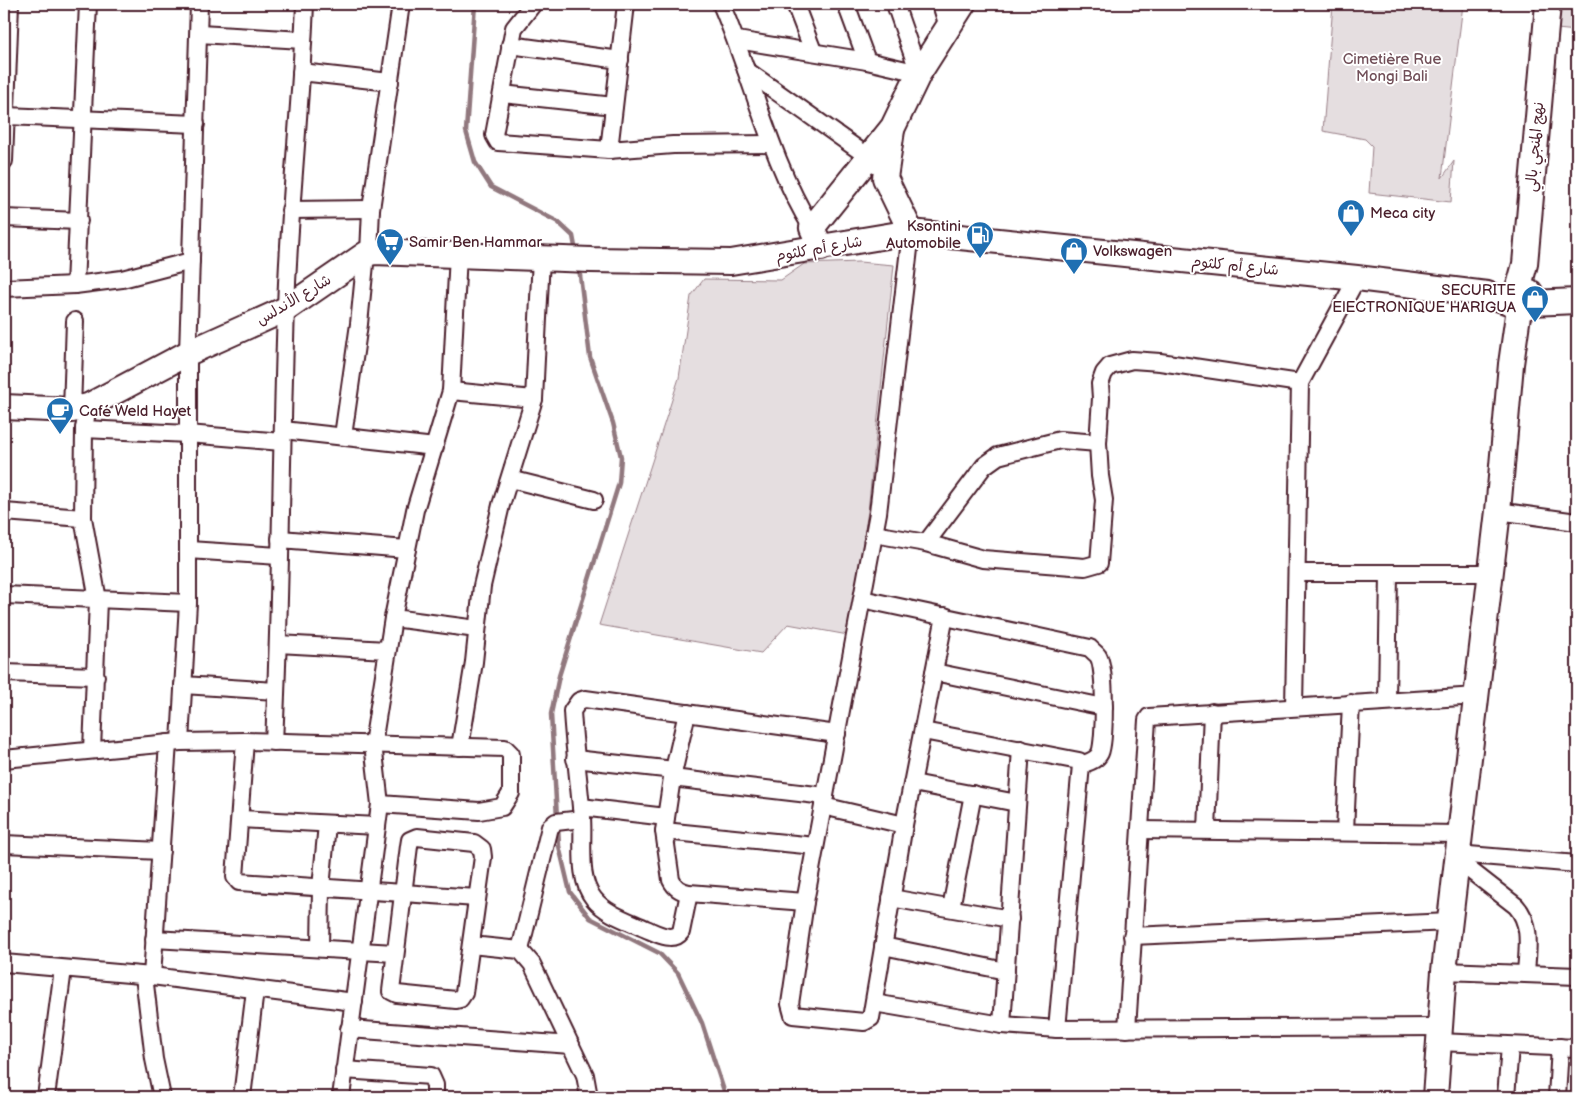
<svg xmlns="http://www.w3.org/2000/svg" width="1581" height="1101" viewBox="0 0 1581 1101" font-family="'Balsamiq Sans','Playpen Sans Arabic',sans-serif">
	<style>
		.green { fill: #e5dee0; stroke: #987e86 }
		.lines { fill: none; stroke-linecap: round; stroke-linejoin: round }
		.stream { stroke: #91787e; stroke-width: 4.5 }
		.street-casing { stroke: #4a1f2b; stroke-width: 20 }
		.secondary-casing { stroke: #4a1f2b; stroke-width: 28 }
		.street { stroke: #fff; stroke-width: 16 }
		.secondary { stroke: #fff; stroke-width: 24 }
		.labels { text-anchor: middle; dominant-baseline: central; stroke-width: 4; stroke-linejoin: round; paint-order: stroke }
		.park-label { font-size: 15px; fill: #714f58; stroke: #fff }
		.street-label { font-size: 15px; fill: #4a1f2b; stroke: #fff }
		.poi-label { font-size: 15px; fill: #4a1f2b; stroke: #fff; text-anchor: start }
	</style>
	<rect width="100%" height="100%" fill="#fff"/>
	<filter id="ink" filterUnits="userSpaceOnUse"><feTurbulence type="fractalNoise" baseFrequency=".02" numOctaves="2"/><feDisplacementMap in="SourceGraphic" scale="10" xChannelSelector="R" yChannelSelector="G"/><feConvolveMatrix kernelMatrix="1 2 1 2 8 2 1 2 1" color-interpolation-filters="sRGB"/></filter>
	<g filter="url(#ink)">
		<g class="green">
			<path d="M 1333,4 L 1463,4 L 1442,178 L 1454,161 L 1451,202 L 1369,193 L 1372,146 L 1365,139 L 1323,131 Z"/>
			<path d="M 1560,4 L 1577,4 L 1577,31 L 1557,29 Z"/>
			<path d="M 859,262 L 894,265 L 868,511 L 848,635 L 788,624 L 761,653 L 599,625 L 679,378 L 691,296 L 704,279 L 781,280 L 804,264 Z"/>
		</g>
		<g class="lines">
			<g class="stream">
				<path d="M 475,4 L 466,131 L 475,162 L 491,187 L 558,222 L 573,236 L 576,252"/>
				<path d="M 557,818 L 551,714 L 559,676 L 619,483 L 621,457 L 613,423 L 590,357 L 579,267"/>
				<path d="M 558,826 L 559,846 L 570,892 L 590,918 L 659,953 L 678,973 L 702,1023 L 726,1097"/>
			</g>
			<g class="street-casing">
				<g id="street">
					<path d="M 533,4 L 514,28 L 494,135 L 498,142 L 609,150 L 673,145 L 771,144"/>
					<path d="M 721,4 C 753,78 769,158 812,228"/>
					<path d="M 795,4 L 813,51"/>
					<path d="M 846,4 L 867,61"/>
					<path d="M 895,4 L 919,73"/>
					<path d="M 941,4 L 948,27"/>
					<path d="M 199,34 L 303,40"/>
					<path d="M 737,40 L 867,61 L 919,73"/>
					<path d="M 510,45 L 620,60"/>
					<path d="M 746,70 L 870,158 L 875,165"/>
					<path d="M 301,72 L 390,82"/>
					<path d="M 502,94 L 614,106"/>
					<path d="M 6,116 L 196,124"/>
					<path d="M 609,150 L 626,4"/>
					<path d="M 4,161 L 10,4"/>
					<path d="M 290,210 L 371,209"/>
					<path d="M 4,218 L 79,221"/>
					<path d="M 911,232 L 878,513 L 805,902 L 790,1004 L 793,1015 L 864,1022 L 871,1018 L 904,825 L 945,616"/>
					<path d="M 369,253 L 371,209 L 401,4"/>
					<path d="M 75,285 L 88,4"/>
					<path d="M 4,288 L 75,285 L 122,279 L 191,261"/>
					<path d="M 451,391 L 534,399"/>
					<path d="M 88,406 L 84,429 L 83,518 L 98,600 L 92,750"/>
					<path d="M 72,410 L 75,321"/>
					<path d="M 84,429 L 188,434 L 282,442"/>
					<path d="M 283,430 L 435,447"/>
					<path d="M 343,436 L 359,324 L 366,254"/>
					<path d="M 510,479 L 594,500"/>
					<path d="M 1498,511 L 1577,522"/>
					<path d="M 4,512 L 83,518"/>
					<path d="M 874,534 L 926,543 L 983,559 L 1085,567 L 1099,563 L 1104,500 L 1100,476 L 1098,443"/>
					<path d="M 280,539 L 407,549"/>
					<path d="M 926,543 L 984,466 L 998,456 L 1060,440 L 1098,443 L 1101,398 L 1100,384 L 1104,373 L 1110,366 L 1132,360 L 1160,362 L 1300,383"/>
					<path d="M 189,550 L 279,556"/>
					<path d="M 1297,573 L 1490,573"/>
					<path d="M 4,595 L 188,603"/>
					<path d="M 862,599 L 1090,648 C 1092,651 1096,653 1098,656 C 1106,667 1105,741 1100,753 C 1096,761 1088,762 1081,765"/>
					<path d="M 393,618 L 477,629"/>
					<path d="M 278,644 L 387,650"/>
					<path d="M 934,672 L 1104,707"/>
					<path d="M 4,673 L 96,676"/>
					<path d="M 183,685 L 276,691"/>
					<path d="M 1387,701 L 1389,573"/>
					<path d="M 1294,707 L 1300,383 L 1357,278"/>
					<path d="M 687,713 L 672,778 L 664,831 L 671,880 C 675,888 680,891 689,893 L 805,902"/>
					<path d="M 923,731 L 1079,761 L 1081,765 L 1057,1029"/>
					<path d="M 245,741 L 235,877 L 239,882 L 477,898"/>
					<path d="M 180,742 L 188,603 L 188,353 L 199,4"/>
					<path d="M 274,742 C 281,598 281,453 286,309 C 289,207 301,106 305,4"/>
					<path d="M 460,747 L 474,662 L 482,586 L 501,505 L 534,399 L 541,258"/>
					<path d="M 4,759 L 180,742 L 245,741 L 505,748 L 511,754 L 511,793 L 502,807 L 479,811 L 380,804"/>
					<path d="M 575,759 L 674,770"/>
					<path d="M 672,778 L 825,796"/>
					<path d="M 913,783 L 1017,803"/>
					<path d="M 823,806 L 904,825"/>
					<path d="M 581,807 L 666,817"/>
					<path d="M 240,819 L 377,826"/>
					<path d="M 1140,830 L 1460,834"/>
					<path d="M 1207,830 L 1212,712"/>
					<path d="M 664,831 L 815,846"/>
					<path d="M 1345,831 L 1351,703"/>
					<path d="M 417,837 L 474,843 L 482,849 L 483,857 L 464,993 L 460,999 L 456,1000 L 397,994 L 391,991 L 409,846 L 410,840 Z"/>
					<path d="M 4,844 L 161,851"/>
					<path d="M 1457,854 L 1577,864"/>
					<path d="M 1457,860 L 1516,906 C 1533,925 1527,951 1526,974"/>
					<path d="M 689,893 L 681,932 C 673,943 656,933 646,929 C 629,921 606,914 594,899 C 577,879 584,842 582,818 C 579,782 574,747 572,711 L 579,701 L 585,699 L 837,734"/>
					<path d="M 891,898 L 1010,919"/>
					<path d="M 951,908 L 973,794"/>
					<path d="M 1132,936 L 1450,922"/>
					<path d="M 154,939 L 395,953"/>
					<path d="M 471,945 L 520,950 L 532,964 L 585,1075 L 589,1097"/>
					<path d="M 883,946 L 1006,971"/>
					<path d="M 320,948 L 321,888 L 327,824"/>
					<path d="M 520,950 L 550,827 L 556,822 L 582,819"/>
					<path d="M 4,963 L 152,976 L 354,1002"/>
					<path d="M 1444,971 L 1577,976"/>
					<path d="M 144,976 L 154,1059 L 162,1097"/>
					<path d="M 152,976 L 168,743"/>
					<path d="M 874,1003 L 1002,1025 L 1057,1029 L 1440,1027"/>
					<path d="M 1002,1025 L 1021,749"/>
					<path d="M 349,1029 L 571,1045"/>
					<path d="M 1127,1029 L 1147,720 L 1149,717 L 1477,696"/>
					<path d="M 1438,1042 L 1577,1048"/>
					<path d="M 344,1070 L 431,1076 L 435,1085 L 435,1097"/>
					<path d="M 46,1097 L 63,969"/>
					<path d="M 242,1097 L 255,990"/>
					<path d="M 341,1097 L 380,804 L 373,744 L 393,618 L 415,510 L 451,391 L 458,254"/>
					<path d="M 1506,1097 L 1510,1046"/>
					<path d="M 1557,1097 L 1560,1047"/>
				</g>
			</g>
			<g class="secondary-casing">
				<g id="secondary">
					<path d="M 892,130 L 885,178 L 911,232"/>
					<path d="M 821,248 L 812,228 L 893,127 L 919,73 L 963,4"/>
					<path d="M 1518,290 L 1525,264 L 1548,4"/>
					<path d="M 1531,303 L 1577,301"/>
					<path d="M 4,407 L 72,410 L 88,406 L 188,353 L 286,309 L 366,254 L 374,252 L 591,260 L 731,262 L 911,232 L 1357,278 L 1487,294 L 1514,304 L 1519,308 C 1530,308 1535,301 1530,292 L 1523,289 L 1516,291 L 1513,299 L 1514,304"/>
					<path d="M 1435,1097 L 1444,971 L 1498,511 L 1511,364 L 1519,308"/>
				</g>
			</g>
			<use href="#street" class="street"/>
			<use href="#secondary" class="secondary"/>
		</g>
	</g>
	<defs>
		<g id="shop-pin" transform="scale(1.4375)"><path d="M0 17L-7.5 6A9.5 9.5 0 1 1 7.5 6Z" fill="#1f6fb2" stroke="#fff"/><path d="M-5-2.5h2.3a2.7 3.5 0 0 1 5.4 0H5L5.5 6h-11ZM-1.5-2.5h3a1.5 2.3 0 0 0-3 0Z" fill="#fff"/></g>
		<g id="fuel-pin" transform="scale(1.4375)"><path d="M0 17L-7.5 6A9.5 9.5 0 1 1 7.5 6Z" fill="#1f6fb2" stroke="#fff"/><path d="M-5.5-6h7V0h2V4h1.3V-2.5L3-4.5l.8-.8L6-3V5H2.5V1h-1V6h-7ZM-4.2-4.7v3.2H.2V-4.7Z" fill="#fff"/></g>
		<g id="supermarket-pin" transform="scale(1.4375)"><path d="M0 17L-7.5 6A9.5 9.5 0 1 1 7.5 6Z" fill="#1f6fb2" stroke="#fff"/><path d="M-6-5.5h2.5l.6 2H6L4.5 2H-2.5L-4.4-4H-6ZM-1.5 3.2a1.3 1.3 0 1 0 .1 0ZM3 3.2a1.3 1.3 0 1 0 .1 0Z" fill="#fff"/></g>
		<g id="cafe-pin" transform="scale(1.4375)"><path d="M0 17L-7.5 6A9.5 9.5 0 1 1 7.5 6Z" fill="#1f6fb2" stroke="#fff"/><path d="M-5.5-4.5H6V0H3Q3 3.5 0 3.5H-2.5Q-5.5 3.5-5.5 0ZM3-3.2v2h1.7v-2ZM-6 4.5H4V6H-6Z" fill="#fff"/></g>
	</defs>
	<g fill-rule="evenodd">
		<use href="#shop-pin" x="1351" y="213"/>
		<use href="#fuel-pin" x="980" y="235"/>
		<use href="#supermarket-pin" x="390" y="242"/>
		<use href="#shop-pin" x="1074" y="251"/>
		<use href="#shop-pin" x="1535" y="299"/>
		<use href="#cafe-pin" x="60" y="411"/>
	</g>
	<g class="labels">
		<g class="park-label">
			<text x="1392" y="59">Cimetière Rue<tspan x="1392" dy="17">Mongi Bali</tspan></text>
		</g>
		<g class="street-label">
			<text transform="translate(1535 147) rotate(-85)">نهج المنجي بالي</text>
			<text transform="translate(819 249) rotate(-10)">شارع أم كلثوم</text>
			<text transform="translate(1235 266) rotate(6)">شارع أم كلثوم</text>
			<text transform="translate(294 300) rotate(-31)">شارع الأندلس</text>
		</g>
		<g class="poi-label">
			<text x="1370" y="213">Meca city</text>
			<text x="961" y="226" text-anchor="end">Ksontini<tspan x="961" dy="17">Automobile</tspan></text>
			<text x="409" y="242">Samir Ben Hammar</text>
			<text x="1093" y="251">Volkswagen</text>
			<text x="1516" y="290" text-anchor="end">SECURITE<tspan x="1516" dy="17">ElECTRONIQUE HARIGUA</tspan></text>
			<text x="79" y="411">Café Weld Hayet</text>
		</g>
	</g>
	<rect width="1581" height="1101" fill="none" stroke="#fff" stroke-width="20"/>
	<rect x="10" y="10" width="1561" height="1081" fill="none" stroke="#4a1f2b" stroke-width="2" filter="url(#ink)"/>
</svg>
